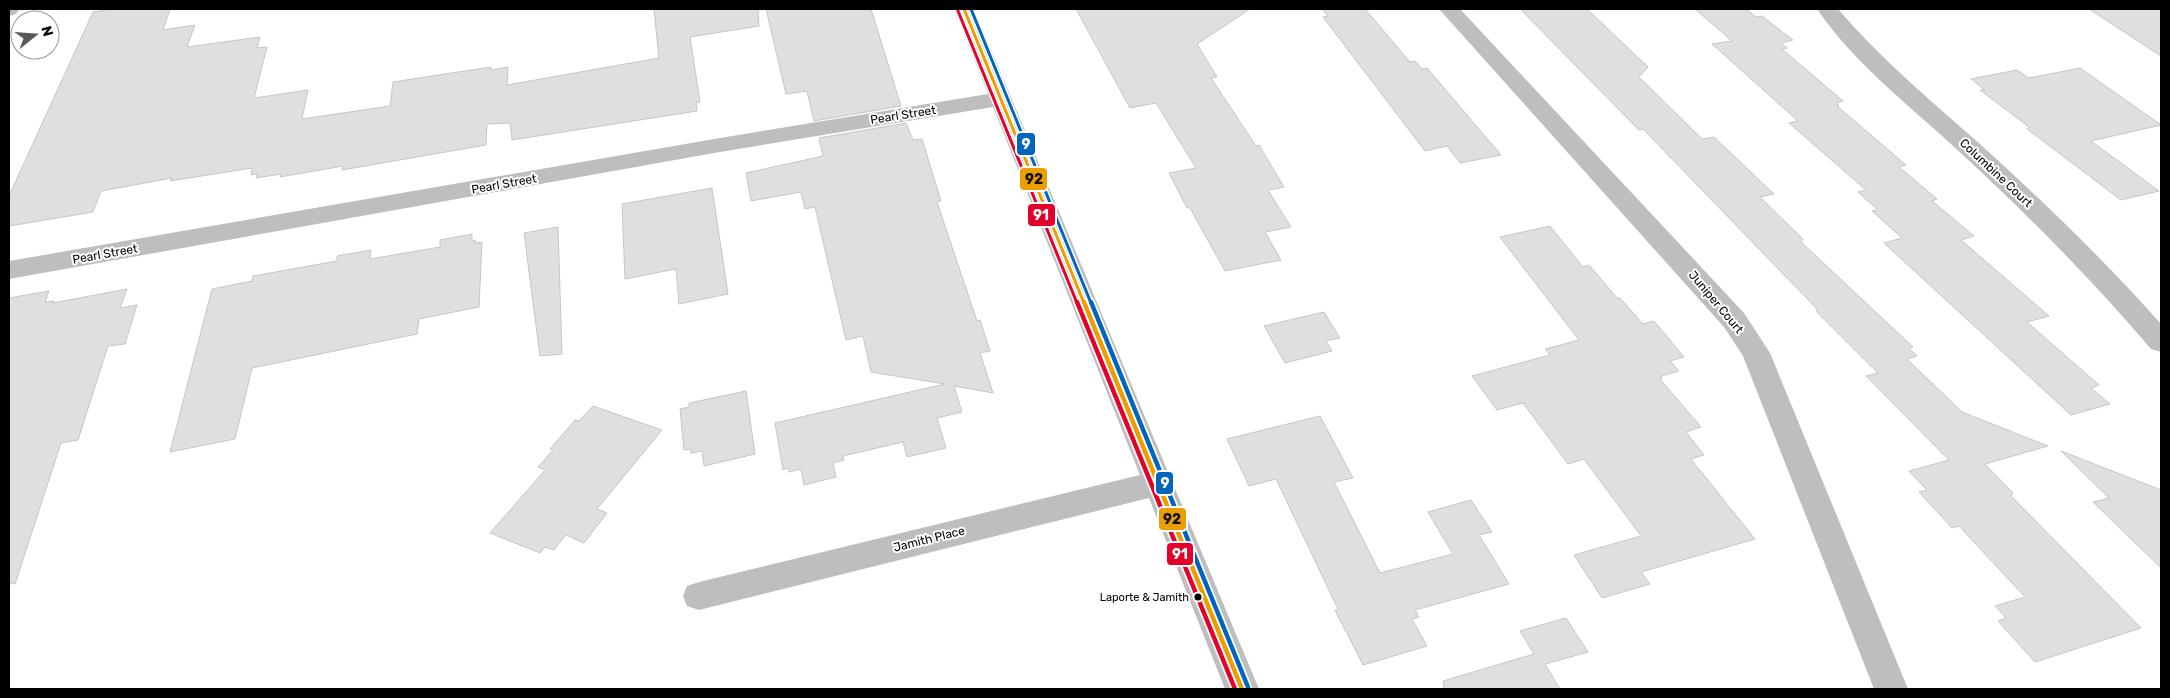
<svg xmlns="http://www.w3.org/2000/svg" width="2170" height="698" viewBox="0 0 2170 698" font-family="Rubik,sans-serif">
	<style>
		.building { fill: #dfdfdf; stroke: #c6c6c6 }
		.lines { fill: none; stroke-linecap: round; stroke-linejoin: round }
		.minor { fill: #bebebe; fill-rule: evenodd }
		.bus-1-far1-casing { stroke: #fff; stroke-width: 6 }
		.bus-1-casing { stroke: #fff; stroke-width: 8 }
		.bus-2-far1-casing { stroke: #fff; stroke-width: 6 }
		.bus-2-casing { stroke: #fff; stroke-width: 8 }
		.bus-3-far1-casing { stroke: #fff; stroke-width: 6 }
		.bus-3-casing { stroke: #fff; stroke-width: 8 }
		.bus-1-far1 { stroke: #eb9e00; stroke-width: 3 }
		.bus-1 { stroke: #eb9e00; stroke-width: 4.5 }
		.bus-2-far1 { stroke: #e4002b; stroke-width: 3 }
		.bus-2 { stroke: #e4002b; stroke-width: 4.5 }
		.bus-3-far1 { stroke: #0065bd; stroke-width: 3 }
		.bus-3 { stroke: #0065bd; stroke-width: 4.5 }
		.bus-dot { fill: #000; stroke: #fff; stroke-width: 2 }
		.labels { text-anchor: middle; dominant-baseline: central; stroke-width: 4; stroke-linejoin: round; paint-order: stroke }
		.bus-label { font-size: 11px; fill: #000; stroke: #fff; text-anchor: end }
		.street-label { font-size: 12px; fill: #000; stroke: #fff }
		.line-badge { stroke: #fff; stroke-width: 2 }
		.badge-label { font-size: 14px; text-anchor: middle; font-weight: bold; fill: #fff }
		.pale-badge-label { font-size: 14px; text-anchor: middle; font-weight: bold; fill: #111 }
	</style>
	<rect width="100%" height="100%" fill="#fff"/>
	<g class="building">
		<path d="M 114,9 L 170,9 L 163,30 L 195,25 L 187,47 L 260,37 L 257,48 L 267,47 L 254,98 L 308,90 L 302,119 L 390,106 L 393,82 L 491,67 L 490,70 L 508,67 L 507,85 L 659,58 L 654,9 L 758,9 L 759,26 L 690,37 L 700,102 L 696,103 L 697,111 L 512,140 L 510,123 L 487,124 L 486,145 L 342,170 L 343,166 L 280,177 L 281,174 L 256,178 L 257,174 L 251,175 L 252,168 L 170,181 L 172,178 L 101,191 L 93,212 L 9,226 L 9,196 L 93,12 Z"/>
		<path d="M 766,9 L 871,9 L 901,106 L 814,121 L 807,91 L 786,94 Z"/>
		<path d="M 1076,9 L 1250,9 L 1197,44 L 1217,77 L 1211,78 L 1256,146 L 1259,145 L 1284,187 L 1268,190 L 1291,227 L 1265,232 L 1281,260 L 1225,271 L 1190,208 L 1187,208 L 1169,173 L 1196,168 L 1156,103 L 1130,108 Z"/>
		<path d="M 1322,9 L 1365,9 L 1410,62 L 1415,61 L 1422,69 L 1427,68 L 1501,155 L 1460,163 L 1447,146 L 1425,151 L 1323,17 L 1328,16 Z"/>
		<path d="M 1520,9 L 1587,9 L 1648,67 L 1639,77 L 1702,139 L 1714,137 L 1774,194 L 1760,197 L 1803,239 L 1801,242 L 1913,347 L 1909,348 L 1917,356 L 1907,359 L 1962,412 L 2048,446 L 1985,464 L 2013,493 L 2011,496 L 2141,628 L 2035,662 L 1998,621 L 2006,618 L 1995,606 L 2025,597 L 1959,526 L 1952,528 L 1919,492 L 1927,490 L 1909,471 L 1949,460 L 1866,376 L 1878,373 L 1816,311 L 1818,310 L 1643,129 L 1639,130 Z"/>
		<path d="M 1695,9 L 1746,9 L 1756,17 L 1762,16 L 1793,40 L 1781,43 L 1787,48 L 1782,49 L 1843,101 L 1836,103 L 1839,106 L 1837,106 L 1906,165 L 1899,167 L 1937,199 L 1932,201 L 1974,236 L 1961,240 L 2049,316 L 2027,322 L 2099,385 L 2091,388 L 2110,404 L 2071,415 L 1884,243 L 1902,238 L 1872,211 L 1878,210 L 1858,192 L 1866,190 L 1789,123 L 1798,121 L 1712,44 L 1732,41 Z"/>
		<path d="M 2089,9 L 2161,9 L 2161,56 Z"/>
		<path d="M 2080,68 L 2161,125 L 2091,141 L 2159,191 L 2121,200 L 2027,129 L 2029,127 L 1980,90 L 1985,90 L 1971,79 L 2017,70 L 2029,78 Z"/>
		<path d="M 906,123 L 913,140 L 922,139 L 941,201 L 937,202 L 977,321 L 980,320 L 990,351 L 980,353 L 993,393 L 954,386 L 962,412 L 937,418 L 946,448 L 907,457 L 903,442 L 843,456 L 844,460 L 833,463 L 836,477 L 804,485 L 801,469 L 789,472 L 788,468 L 783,470 L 775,423 L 945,384 L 871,372 L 863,336 L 846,340 L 815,207 L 805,209 L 801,192 L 751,201 L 746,173 L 823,156 L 819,138 Z"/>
		<path d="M 712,188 L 728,294 L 679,304 L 676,269 L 625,279 L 622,204 Z"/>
		<path d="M 1550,226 L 1583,267 L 1589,265 L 1617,298 L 1620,298 L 1643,324 L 1654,321 L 1684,357 L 1670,361 L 1679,371 L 1661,376 L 1662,378 L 1660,379 L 1701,427 L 1686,432 L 1704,455 L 1691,459 L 1755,539 L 1641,572 L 1650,584 L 1602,598 L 1574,555 L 1641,536 L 1584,459 L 1568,464 L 1523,403 L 1497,410 L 1472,376 L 1550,355 L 1545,349 L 1579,340 L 1500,237 Z"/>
		<path d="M 558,227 L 562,354 L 540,356 L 524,233 Z"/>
		<path d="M 472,234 L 472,241 L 475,240 L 475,243 L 482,242 L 479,307 L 419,319 L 417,334 L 252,368 L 235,439 L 170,452 L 212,289 L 252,281 L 253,276 L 337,261 L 337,256 L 371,250 L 370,259 L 440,247 L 440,240 Z"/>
		<path d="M 127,289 L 120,308 L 137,305 L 125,344 L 108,346 L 78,440 L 61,443 L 15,584 L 9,583 L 9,298 L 49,291 L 45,302 L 54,301 L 53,303 Z"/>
		<path d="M 1324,312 L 1340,338 L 1326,341 L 1332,351 L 1285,363 L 1264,326 Z"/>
		<path d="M 746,391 L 755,454 L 704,466 L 702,451 L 691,453 L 691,449 L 684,450 L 680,409 L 689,407 L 689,403 Z"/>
		<path d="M 593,406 L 662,430 L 597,509 L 607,513 L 584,543 L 566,535 L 554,550 L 545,547 L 540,553 L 490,533 L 545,470 L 538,467 L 553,450 L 550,449 L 575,420 L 579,421 Z"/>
		<path d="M 1320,416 L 1353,478 L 1334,482 L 1380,573 L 1453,554 L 1428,512 L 1471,500 L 1492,532 L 1479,535 L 1509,584 L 1415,610 L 1419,617 L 1412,619 L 1427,646 L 1363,665 L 1335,610 L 1338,609 L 1276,479 L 1249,486 L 1227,439 Z"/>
		<path d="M 2061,451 L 2161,490 L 2161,568 L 2093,502 L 2109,498 Z"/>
		<path d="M 1566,618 L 1588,652 L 1545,664 L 1560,689 L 1444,689 L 1443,681 L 1534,654 L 1520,631 Z"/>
	</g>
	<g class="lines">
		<g class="minor">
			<path d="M 9,9 L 19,9 L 19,10 L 16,14 L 9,16 Z"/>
			<path d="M 954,9 L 974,9 L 1259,689 L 1225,689 L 1149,498 L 699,610 L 687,606 L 683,596 L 687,586 L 699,582 L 1140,475 L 993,107 L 720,152 L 9,279 L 9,261 L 720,138 L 988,94 Z"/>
			<path d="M 1439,9 L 1460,9 L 1744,313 L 1770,353 L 1908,689 L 1874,689 L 1743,356 L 1724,327 Z"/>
			<path d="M 1817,9 L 1838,9 C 1881,59 1931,101 1981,145 C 2044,202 2105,261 2161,324 L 2161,352 L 2151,349 C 2093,281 2030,217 1964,156 C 1914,109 1856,66 1817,9 Z"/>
		</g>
		<g class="bus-1-far1-casing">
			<path id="bus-1-far1" d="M 964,9 L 1084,303"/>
		</g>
		<g class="bus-1-casing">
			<path id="bus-1" d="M 1084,302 L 1242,689"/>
		</g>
		<g class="bus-2-far1-casing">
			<path id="bus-2-far1" d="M 958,11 L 1077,303"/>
		</g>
		<g class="bus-2-casing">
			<path id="bus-2" d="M 1077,302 L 1235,689"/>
		</g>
		<g class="bus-3-far1-casing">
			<path id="bus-3-far1" d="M 971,9 L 1091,303"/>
		</g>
		<g class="bus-3-casing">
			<path id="bus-3" d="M 1091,302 L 1248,687"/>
		</g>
		<use href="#bus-1-far1" class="bus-1-far1"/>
		<use href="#bus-1" class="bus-1"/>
		<use href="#bus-2-far1" class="bus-2-far1"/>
		<use href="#bus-2" class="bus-2"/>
		<use href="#bus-3-far1" class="bus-3-far1"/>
		<use href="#bus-3" class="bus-3"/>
	</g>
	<circle class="bus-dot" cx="1198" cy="597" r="4.5"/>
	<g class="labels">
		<g class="bus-label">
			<text x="1189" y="597">Laporte &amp; Jamith</text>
		</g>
		<g class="street-label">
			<text transform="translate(903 115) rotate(-9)">Pearl Street</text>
			<text transform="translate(1996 173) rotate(43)">Columbine Court</text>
			<text transform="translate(504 184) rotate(-10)">Pearl Street</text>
			<text transform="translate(105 254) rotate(-10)">Pearl Street</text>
			<text transform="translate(1716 302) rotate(50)">Juniper Court</text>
			<text transform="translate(929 539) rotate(-14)">Jamith Place</text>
		</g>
	</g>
	<g class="line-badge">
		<rect x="1016" y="132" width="20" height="24" rx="5" fill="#0065bd"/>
		<rect x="1019" y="167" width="29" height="24" rx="5" fill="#eb9e00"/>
		<rect x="1027" y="203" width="29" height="24" rx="5" fill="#e4002b"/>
		<rect x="1155" y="471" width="19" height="24" rx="5" fill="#0065bd"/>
		<rect x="1158" y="507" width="29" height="24" rx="5" fill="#eb9e00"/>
		<rect x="1166" y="542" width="28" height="24" rx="5" fill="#e4002b"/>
	</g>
	<g class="badge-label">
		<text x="1026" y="149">9</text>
		<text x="1041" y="220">91</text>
		<text x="1165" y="488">9</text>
		<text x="1180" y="559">91</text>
	</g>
	<g class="pale-badge-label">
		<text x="1034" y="184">92</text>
		<text x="1172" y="524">92</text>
	</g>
	<rect width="2170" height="698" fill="none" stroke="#000000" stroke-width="20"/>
	<g transform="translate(35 35) rotate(73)"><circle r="24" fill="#ffffff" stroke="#999999"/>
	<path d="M0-4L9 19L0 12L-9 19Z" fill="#595959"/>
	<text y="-8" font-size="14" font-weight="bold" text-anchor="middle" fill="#000000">N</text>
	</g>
</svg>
